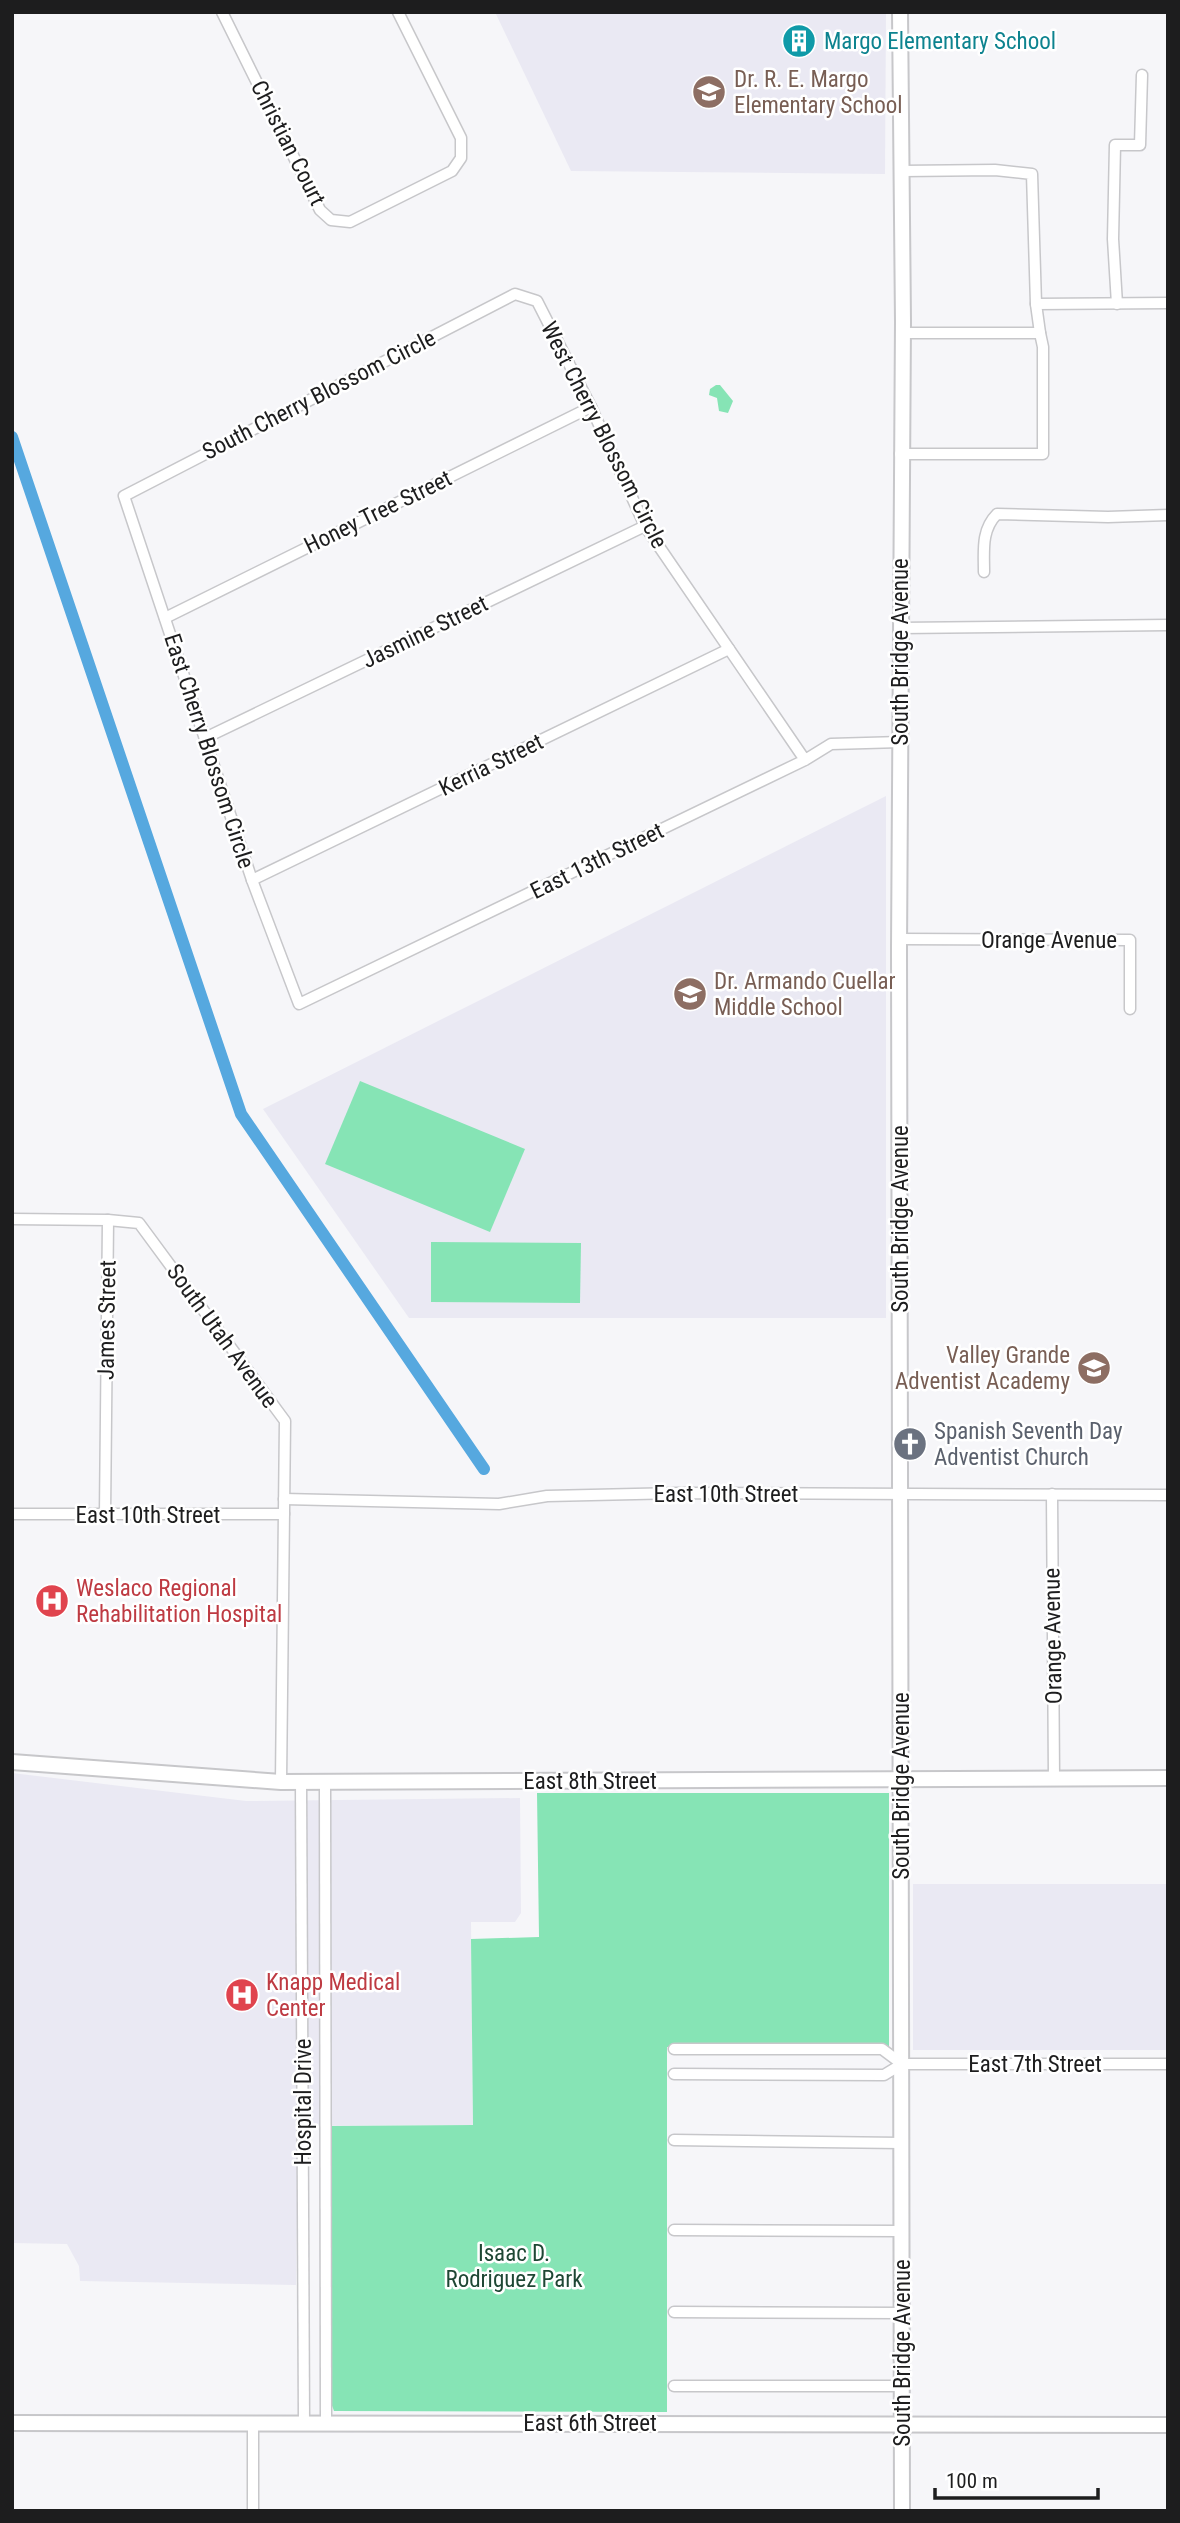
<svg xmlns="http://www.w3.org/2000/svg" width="1180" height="2523" viewBox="0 0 1180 2523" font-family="'Roboto Condensed',sans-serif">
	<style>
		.built { fill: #eae9f3 }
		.green { fill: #86e4b5 }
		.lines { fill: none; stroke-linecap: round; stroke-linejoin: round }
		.canal { stroke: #56a8df; stroke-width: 12 }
		.street-casing { stroke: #c7c7ca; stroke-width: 13 }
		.secondary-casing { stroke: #c7c7ca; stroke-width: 18 }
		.street { stroke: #fff; stroke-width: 10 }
		.secondary { stroke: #fff; stroke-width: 14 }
		.labels { text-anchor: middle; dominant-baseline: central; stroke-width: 5; stroke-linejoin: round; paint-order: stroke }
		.culture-label { font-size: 23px; fill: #0d838f; stroke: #fff; text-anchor: start }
		.education-label { font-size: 23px; fill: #785e54; stroke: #fff; text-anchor: start }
		.street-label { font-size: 23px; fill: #1d1d1e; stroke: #fff }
		.worship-label { font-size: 23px; fill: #5b616d; stroke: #fff; text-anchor: start }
		.health-label { font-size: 23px; fill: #be3a42; stroke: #fff; text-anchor: start }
		.park-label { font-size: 23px; fill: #1e4734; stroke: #fff }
	</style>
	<rect width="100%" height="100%" fill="#f6f6f9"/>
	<g class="built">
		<path d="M 495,12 L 886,12 L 885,174 L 571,171 Z"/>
		<path d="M 886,796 L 886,1318 L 409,1318 L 263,1109 Z"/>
		<path d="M 12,1773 L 246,1801 L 520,1798 L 521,1913 L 515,1922 L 471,1922 L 473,2125 L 298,2126 L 296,2285 L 80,2281 L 79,2266 L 67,2244 L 12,2243 Z"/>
		<rect x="913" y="1884" width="255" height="166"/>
	</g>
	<g class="green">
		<path d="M 716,385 L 720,385 L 733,401 L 728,413 L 719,411 L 717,398 L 709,395 L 710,389 Z"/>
		<path d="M 360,1081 L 525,1149 L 490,1232 L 325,1164 Z"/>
		<path d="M 431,1242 L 581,1243 L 580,1303 L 431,1302 Z"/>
		<path d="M 537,1793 L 889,1793 L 889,2046 L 667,2047 L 667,2412 L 334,2411 L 331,2403 L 332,2126 L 473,2125 L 471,1939 L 539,1937 Z"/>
	</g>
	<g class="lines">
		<path class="canal" d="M 12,437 L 241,1114 L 484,1469"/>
		<g class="street-casing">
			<g id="street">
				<path d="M 222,12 L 320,210 L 331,220 L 350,222 L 452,171 L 461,158 L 461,138 L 398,12"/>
				<path d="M 902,171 L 995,170 L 1032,174 L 1036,304"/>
				<path d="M 1117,304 L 1113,239 L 1115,145 L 1140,145 L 1142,75"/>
				<path d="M 903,333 L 1040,333 L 1036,304 L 1168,303"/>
				<path d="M 900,454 L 1043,454 L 1043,347 L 1040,333"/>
				<path d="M 984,572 C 984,551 981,530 997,514 L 1108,517 L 1168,515"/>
				<path d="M 165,618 L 591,407"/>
				<path d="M 900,628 L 1168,625"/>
				<path d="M 205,738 L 645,526"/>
				<path d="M 805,760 L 645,526 L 591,407 L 537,301 L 515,294 L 124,496 L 252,880 L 299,1004 L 805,760 L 831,744 L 901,742"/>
				<path d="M 252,880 L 729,649"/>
				<path d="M 899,939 L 1130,940 L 1130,1009"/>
				<path d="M 12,1219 L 108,1220 L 105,1515"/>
				<path d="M 108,1220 L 139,1223 L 285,1421 L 281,1782"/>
				<path d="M 1052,1494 L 1054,1778"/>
				<path d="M 284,1499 L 499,1504 L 547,1496 L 679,1493 L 1168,1495"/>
				<path d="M 12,1514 L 284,1514"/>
				<path d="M 301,1782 L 304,2422"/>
				<path d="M 325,1782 L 326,2422"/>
				<path d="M 674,2049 L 882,2049 L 902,2064"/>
				<path d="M 674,2074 L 884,2075 L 902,2064 L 1168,2064"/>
				<path d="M 674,2140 L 901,2143"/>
				<path d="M 674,2230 L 901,2231"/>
				<path d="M 674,2312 L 902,2313"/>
				<path d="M 674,2386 L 902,2386"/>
				<path d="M 253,2511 L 253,2423"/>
			</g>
		</g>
		<g class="secondary-casing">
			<g id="secondary">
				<path d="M 900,12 L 903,322 L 899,949 L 902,2511"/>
				<path d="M 12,1762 L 281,1782 L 1168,1778"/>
				<path d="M 12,2423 L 1168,2425"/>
			</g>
		</g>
		<use href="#street" class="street"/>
		<use href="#secondary" class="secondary"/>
	</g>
	<defs>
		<g id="building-disc" transform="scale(1.75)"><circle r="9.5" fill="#0f9aa8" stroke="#fff"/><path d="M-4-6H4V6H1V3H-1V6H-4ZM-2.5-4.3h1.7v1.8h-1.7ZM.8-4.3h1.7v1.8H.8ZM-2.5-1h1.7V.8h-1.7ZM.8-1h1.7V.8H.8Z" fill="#fff"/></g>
		<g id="school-disc" transform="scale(1.75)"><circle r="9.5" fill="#8d6e63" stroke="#fff"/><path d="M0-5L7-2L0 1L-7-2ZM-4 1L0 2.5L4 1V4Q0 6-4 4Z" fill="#fff"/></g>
		<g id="church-disc" transform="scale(1.75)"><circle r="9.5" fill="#6b7280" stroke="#fff"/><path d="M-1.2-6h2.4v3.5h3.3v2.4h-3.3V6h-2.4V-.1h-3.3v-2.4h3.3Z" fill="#fff"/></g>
		<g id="hospital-disc" transform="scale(1.75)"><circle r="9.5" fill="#e0444e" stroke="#fff"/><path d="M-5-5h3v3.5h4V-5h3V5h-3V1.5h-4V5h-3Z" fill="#fff"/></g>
	</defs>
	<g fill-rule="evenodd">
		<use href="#building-disc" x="799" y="41"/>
		<use href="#school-disc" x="709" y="92"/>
		<use href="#school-disc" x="690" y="994"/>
		<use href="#school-disc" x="1094" y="1368"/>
		<use href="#church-disc" x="910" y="1444"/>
		<use href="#hospital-disc" x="52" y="1601"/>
		<use href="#hospital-disc" x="242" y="1995"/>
	</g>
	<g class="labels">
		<g class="culture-label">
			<text x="824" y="41">Margo Elementary School</text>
		</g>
		<g class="education-label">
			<text x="734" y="79">Dr. R. E. Margo<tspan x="734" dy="26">Elementary School</tspan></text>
			<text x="714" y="981">Dr. Armando Cuellar<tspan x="714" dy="26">Middle School</tspan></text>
			<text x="1070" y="1355" text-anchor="end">Valley Grande<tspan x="1070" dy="26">Adventist Academy</tspan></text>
		</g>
		<g class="street-label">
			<text transform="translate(288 143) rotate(63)">Christian Court</text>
			<text transform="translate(319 395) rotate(-27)">South Cherry Blossom Circle</text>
			<text transform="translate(604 435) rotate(63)">West Cherry Blossom Circle</text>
			<text transform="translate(378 512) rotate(-26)">Honey Tree Street</text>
			<text transform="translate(425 632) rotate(-26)">Jasmine Street</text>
			<text transform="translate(900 652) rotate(-90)">South Bridge Avenue</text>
			<text transform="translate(209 751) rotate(72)">East Cherry Blossom Circle</text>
			<text transform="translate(491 765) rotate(-26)">Kerria Street</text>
			<text transform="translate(597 861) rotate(-26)">East 13th Street</text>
			<text x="1049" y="940">Orange Avenue</text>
			<text transform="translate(900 1219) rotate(-90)">South Bridge Avenue</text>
			<text transform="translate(107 1320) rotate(-89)">James Street</text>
			<text transform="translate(222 1336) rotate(54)">South Utah Avenue</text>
			<text x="726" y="1494">East 10th Street</text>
			<text x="148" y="1515">East 10th Street</text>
			<text transform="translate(1053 1636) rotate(-91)">Orange Avenue</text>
			<text x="590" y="1781">East 8th Street</text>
			<text transform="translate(901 1786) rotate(-90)">South Bridge Avenue</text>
			<text x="1035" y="2064">East 7th Street</text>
			<text transform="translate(303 2102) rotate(-90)">Hospital Drive</text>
			<text transform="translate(902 2353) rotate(-90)">South Bridge Avenue</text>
			<text x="590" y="2423">East 6th Street</text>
		</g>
		<g class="worship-label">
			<text x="934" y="1431">Spanish Seventh Day<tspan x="934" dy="26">Adventist Church</tspan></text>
		</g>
		<g class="health-label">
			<text x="76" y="1588">Weslaco Regional<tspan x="76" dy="26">Rehabilitation Hospital</tspan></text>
			<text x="266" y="1982">Knapp Medical<tspan x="266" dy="26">Center</tspan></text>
		</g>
		<g class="park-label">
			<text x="514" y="2253">Isaac D.<tspan x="514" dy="26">Rodriguez Park</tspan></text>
		</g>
	</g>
	<rect width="1180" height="2523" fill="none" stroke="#1d1d1e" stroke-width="28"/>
	<path d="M935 2488v10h163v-10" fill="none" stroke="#1d1d1e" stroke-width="3.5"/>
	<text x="946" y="2488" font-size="21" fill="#1d1d1e" stroke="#ffffff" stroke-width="5" paint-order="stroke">100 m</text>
</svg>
